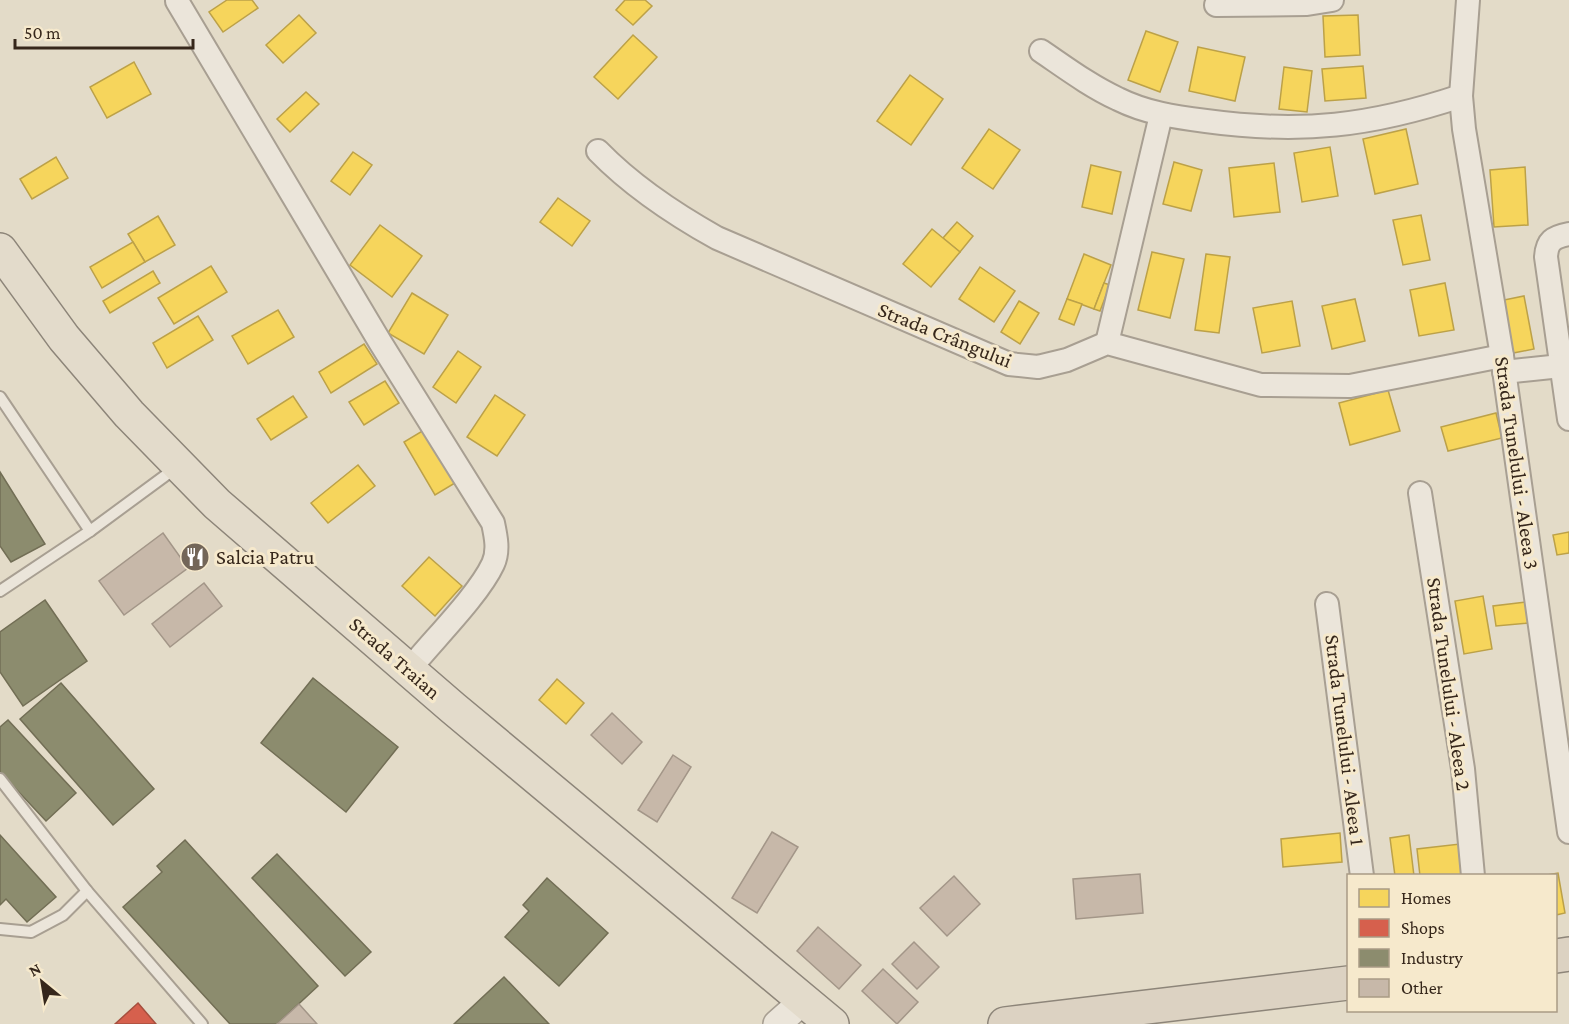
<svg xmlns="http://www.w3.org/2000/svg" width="1569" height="1024" viewBox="0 0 1569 1024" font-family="'Crimson Pro',serif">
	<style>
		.homes { fill: #f6d55c; stroke: #bca148; stroke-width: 1.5 }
		.shops { fill: #d6604d; stroke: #a64f3e; stroke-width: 1.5 }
		.industry { fill: #8c8c6e; stroke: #726e55; stroke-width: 1.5 }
		.building { fill: #c7b8a9; stroke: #a39688; stroke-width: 1.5 }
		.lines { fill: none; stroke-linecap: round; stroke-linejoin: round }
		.service-casing { stroke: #a89f92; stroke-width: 14 }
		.minor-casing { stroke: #a89f92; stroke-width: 26 }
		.tertiary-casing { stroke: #a89f92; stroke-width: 30 }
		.primary-casing { stroke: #8d8579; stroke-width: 36 }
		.trunk-casing { stroke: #8d8579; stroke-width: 36 }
		.service { stroke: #ebe5da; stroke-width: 10 }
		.minor { stroke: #ebe5da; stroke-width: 22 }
		.tertiary { stroke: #ebe5da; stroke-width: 27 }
		.primary { stroke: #e3dbcb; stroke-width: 33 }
		.trunk { stroke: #dcd2c2; stroke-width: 33 }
		.labels { text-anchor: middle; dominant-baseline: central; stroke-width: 6; stroke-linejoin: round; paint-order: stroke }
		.street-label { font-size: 21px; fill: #36271b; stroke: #f6e9cc }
		.poi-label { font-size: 21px; fill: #36271b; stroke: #f6e9cc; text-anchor: start }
	</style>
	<rect width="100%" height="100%" fill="#e3dbc8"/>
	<g class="homes">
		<path d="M 227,0 L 252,0 L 258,8 L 223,32 L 209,12 Z"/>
		<path d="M 625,0 L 645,0 L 652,6 L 633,25 L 616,10 Z"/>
		<path d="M 299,15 L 316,33 L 283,63 L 266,45 Z"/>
		<path d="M 1358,15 L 1360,55 L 1325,57 L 1323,16 Z"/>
		<path d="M 1146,31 L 1178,42 L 1160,92 L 1128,80 Z"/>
		<path d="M 633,35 L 657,57 L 618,99 L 594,77 Z"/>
		<path d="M 1198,47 L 1245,57 L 1235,101 L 1189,91 Z"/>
		<path d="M 134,62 L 151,94 L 107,118 L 90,87 Z"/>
		<path d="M 1363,66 L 1366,98 L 1325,101 L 1322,69 Z"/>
		<path d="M 1284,67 L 1312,71 L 1307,112 L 1279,109 Z"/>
		<path d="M 910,75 L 943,99 L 911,145 L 877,121 Z"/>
		<path d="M 306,92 L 319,104 L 290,132 L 277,119 Z"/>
		<path d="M 989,129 L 1020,150 L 993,189 L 962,168 Z"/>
		<path d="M 1406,129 L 1418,184 L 1375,194 L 1363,139 Z"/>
		<path d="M 1330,147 L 1338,196 L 1302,202 L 1294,153 Z"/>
		<path d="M 353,152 L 372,165 L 350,195 L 331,181 Z"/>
		<path d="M 56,157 L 68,178 L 32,199 L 20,179 Z"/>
		<path d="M 1174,162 L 1202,170 L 1191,211 L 1163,204 Z"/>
		<path d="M 1274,163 L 1280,212 L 1234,217 L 1229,168 Z"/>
		<path d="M 1091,165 L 1121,172 L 1112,214 L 1082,207 Z"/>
		<path d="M 1525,167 L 1528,225 L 1494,227 L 1490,170 Z"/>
		<path d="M 558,198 L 590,221 L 572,246 L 540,222 Z"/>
		<path d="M 1421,215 L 1430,260 L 1403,265 L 1393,220 Z"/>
		<path d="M 158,216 L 175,245 L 145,262 L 128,234 Z"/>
		<path d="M 957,222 L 973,236 L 960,252 L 943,238 Z"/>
		<path d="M 380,225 L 422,256 L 392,297 L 350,265 Z"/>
		<path d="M 932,229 L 960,252 L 931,287 L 903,264 Z"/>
		<path d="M 133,242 L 145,262 L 102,288 L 90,267 Z"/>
		<path d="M 1152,252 L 1184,259 L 1170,318 L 1138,310 Z"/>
		<path d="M 1084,254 L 1111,265 L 1094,309 L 1067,299 Z"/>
		<path d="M 1206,254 L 1230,257 L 1219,333 L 1195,330 Z"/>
		<path d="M 211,266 L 227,292 L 174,324 L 158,298 Z"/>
		<path d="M 980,267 L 1015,291 L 994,322 L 959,299 Z"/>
		<path d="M 153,271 L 160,283 L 110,313 L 103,301 Z"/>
		<path d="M 1104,283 L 1110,285 L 1100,311 L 1094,309 Z"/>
		<path d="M 1445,283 L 1454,330 L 1419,336 L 1410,290 Z"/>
		<path d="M 412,293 L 448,315 L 424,354 L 388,333 Z"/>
		<path d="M 1524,296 L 1534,349 L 1508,354 L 1499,301 Z"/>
		<path d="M 1067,299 L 1082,304 L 1074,325 L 1059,319 Z"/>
		<path d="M 1355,299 L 1365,341 L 1332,349 L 1322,306 Z"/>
		<path d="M 1019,301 L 1039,313 L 1020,344 L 1001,332 Z"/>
		<path d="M 1292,301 L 1300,346 L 1262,353 L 1253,308 Z"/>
		<path d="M 278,310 L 294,337 L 248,364 L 232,336 Z"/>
		<path d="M 198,316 L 213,340 L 167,368 L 153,343 Z"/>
		<path d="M 364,344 L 377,364 L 331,393 L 319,372 Z"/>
		<path d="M 458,351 L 481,367 L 456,403 L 433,387 Z"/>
		<path d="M 385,381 L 399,403 L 364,425 L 349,402 Z"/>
		<path d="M 1388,390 L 1400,431 L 1350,445 L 1339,403 Z"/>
		<path d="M 495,395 L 525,415 L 497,456 L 467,437 Z"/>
		<path d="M 293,396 L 307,417 L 271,440 L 257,419 Z"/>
		<path d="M 1496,413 L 1502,438 L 1448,451 L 1441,427 Z"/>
		<path d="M 424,430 L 455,483 L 435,495 L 404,442 Z"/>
		<path d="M 358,465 L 375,486 L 328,523 L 311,503 Z"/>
		<path d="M 1569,532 L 1569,553 L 1557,555 L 1553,535 Z"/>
		<path d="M 429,557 L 462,586 L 435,616 L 402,586 Z"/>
		<path d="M 1483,596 L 1492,649 L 1464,654 L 1455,601 Z"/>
		<path d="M 1526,602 L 1528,623 L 1496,626 L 1493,606 Z"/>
		<path d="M 557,679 L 584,703 L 566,724 L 539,700 Z"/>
		<path d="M 1340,833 L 1342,862 L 1283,867 L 1281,839 Z"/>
		<path d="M 1409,835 L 1414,876 L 1395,876 L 1390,838 Z"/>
		<path d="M 1460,844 L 1464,876 L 1420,876 L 1417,849 Z"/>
		<path d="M 1558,873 L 1565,913 L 1556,915 L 1556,876 L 1541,876 Z"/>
	</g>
	<path class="shops" d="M 138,1003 L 156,1024 L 115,1024 Z"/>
	<g class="industry">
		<path d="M 0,472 L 45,544 L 11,562 L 0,546 Z"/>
		<path d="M 45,600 L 87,661 L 23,706 L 0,672 L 0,632 Z"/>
		<path d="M 313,678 L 398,747 L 346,812 L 261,743 Z"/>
		<path d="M 61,683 L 154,789 L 113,825 L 20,719 Z"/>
		<path d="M 8,720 L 76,793 L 46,821 L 0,772 L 0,727 Z"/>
		<path d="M 0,835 L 56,897 L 27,922 L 6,899 L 0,905 Z"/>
		<path d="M 185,840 L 318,986 L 277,1024 L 230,1024 L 123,907 L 162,872 L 157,866 Z"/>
		<path d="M 277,854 L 371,952 L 345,976 L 252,878 Z"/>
		<path d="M 547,878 L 608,933 L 559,986 L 505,937 L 529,911 L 523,905 Z"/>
		<path d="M 504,977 L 549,1024 L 454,1024 Z"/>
	</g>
	<g class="building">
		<path d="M 163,533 L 188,568 L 124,615 L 99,581 Z"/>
		<path d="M 204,583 L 222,606 L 170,647 L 152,624 Z"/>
		<path d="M 612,713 L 642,742 L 622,764 L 591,735 Z"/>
		<path d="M 673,755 L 691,767 L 657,822 L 638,810 Z"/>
		<path d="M 772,832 L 798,847 L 757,913 L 732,898 Z"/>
		<path d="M 1140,874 L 1143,913 L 1076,919 L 1073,879 Z"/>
		<path d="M 954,876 L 980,904 L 947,936 L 920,908 Z"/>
		<path d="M 818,927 L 861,965 L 839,989 L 797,951 Z"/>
		<path d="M 914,942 L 939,967 L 917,989 L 892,964 Z"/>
		<path d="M 883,969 L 918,1002 L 897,1024 L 862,991 Z"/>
		<path d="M 299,1004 L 317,1024 L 277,1024 Z"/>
	</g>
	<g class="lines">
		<g class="service-casing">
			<g id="service">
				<path d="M 0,397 L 90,531"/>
				<path d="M 0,591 L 90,531 L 177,467"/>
				<path d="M 0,779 L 87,891 L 202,1024"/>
				<path d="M 0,929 L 31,932 L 63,915 L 87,891"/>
			</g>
		</g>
		<g class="minor-casing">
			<g id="minor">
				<path d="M 1468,0 L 1461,96 L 1464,129 L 1502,356 L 1569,832"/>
				<path d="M 177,1 L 380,342 L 493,523 C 496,537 499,551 493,564 C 478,596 432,641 409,670"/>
				<path d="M 1216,5 L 1307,4 L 1332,0"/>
				<path d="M 1041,51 C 1066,68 1090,86 1118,99 C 1146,113 1175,117 1206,121 C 1301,134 1371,126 1461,96"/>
				<path d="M 598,151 C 633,187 674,214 717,238 L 1009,364 L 1038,367 L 1067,360 L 1107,343 L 1261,385 L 1350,386 L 1502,356"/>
				<path d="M 1569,234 C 1553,237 1547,241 1546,257 L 1569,419"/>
				<path d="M 1107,343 L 1161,115"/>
				<path d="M 1504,372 L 1561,366"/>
				<path d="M 1420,493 L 1463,769 L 1473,876"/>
				<path d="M 1327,604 L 1362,876"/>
			</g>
		</g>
		<g class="tertiary-casing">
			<path id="tertiary" d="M 777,1024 L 803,1001"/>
		</g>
		<g class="primary-casing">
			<path id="primary" d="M 0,250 L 64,338 L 129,414 L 217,504 L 453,708 L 832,1024"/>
		</g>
		<g class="trunk-casing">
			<g id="trunk">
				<path d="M 1556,956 L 1569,954"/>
				<path d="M 1005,1024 L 1348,983"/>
			</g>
		</g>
		<use href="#service" class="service"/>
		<use href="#minor" class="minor"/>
		<use href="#tertiary" class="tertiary"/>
		<use href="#primary" class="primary"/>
		<use href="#trunk" class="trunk"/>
	</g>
	<defs>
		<g id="restaurant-disc" transform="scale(1.5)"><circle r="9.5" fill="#736658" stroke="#f6e9cc"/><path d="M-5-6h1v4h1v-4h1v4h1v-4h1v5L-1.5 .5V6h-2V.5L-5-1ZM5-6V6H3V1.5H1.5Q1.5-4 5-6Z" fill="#fff"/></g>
	</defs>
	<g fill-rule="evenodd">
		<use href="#restaurant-disc" x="195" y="557"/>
	</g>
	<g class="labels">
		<g class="street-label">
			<text transform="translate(945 335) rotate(22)">Strada Crângului</text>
			<text transform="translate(1517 463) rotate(82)">Strada Tunelului - Aleea 3</text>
			<text transform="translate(395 658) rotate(41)">Strada Traian</text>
			<text transform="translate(1449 684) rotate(82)">Strada Tunelului - Aleea 2</text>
			<text transform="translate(1345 740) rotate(83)">Strada Tunelului - Aleea 1</text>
		</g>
		<g class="poi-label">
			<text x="216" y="557">Salcia Patru</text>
		</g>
	</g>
	<rect x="1347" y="874" width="210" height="138" fill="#f6e9cc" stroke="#a99b85" stroke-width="1.5"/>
	<rect x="1359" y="889" width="30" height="18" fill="#f6d55c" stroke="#a99b85" stroke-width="1.5"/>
	<text x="1401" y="904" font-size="18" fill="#36271b">Homes</text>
	<rect x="1359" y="919" width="30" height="18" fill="#d6604d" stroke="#a99b85" stroke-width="1.5"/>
	<text x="1401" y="934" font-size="18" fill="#36271b">Shops</text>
	<rect x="1359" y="949" width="30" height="18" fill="#8c8c6e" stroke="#a99b85" stroke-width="1.5"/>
	<text x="1401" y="964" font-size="18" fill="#36271b">Industry</text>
	<rect x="1359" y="979" width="30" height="18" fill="#c7b8a9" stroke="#a99b85" stroke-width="1.5"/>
	<text x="1401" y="994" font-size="18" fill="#36271b">Other</text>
	<g transform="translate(42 982) rotate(330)" stroke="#f6e9cc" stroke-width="4.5" paint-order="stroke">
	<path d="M0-4.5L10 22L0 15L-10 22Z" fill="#36271b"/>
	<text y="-9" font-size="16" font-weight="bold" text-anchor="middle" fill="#36271b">N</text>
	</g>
	<path d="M15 39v9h178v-9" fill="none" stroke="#36271b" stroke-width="3"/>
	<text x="24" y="39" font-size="18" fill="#36271b" stroke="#f6e9cc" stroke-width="4.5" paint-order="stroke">50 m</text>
</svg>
